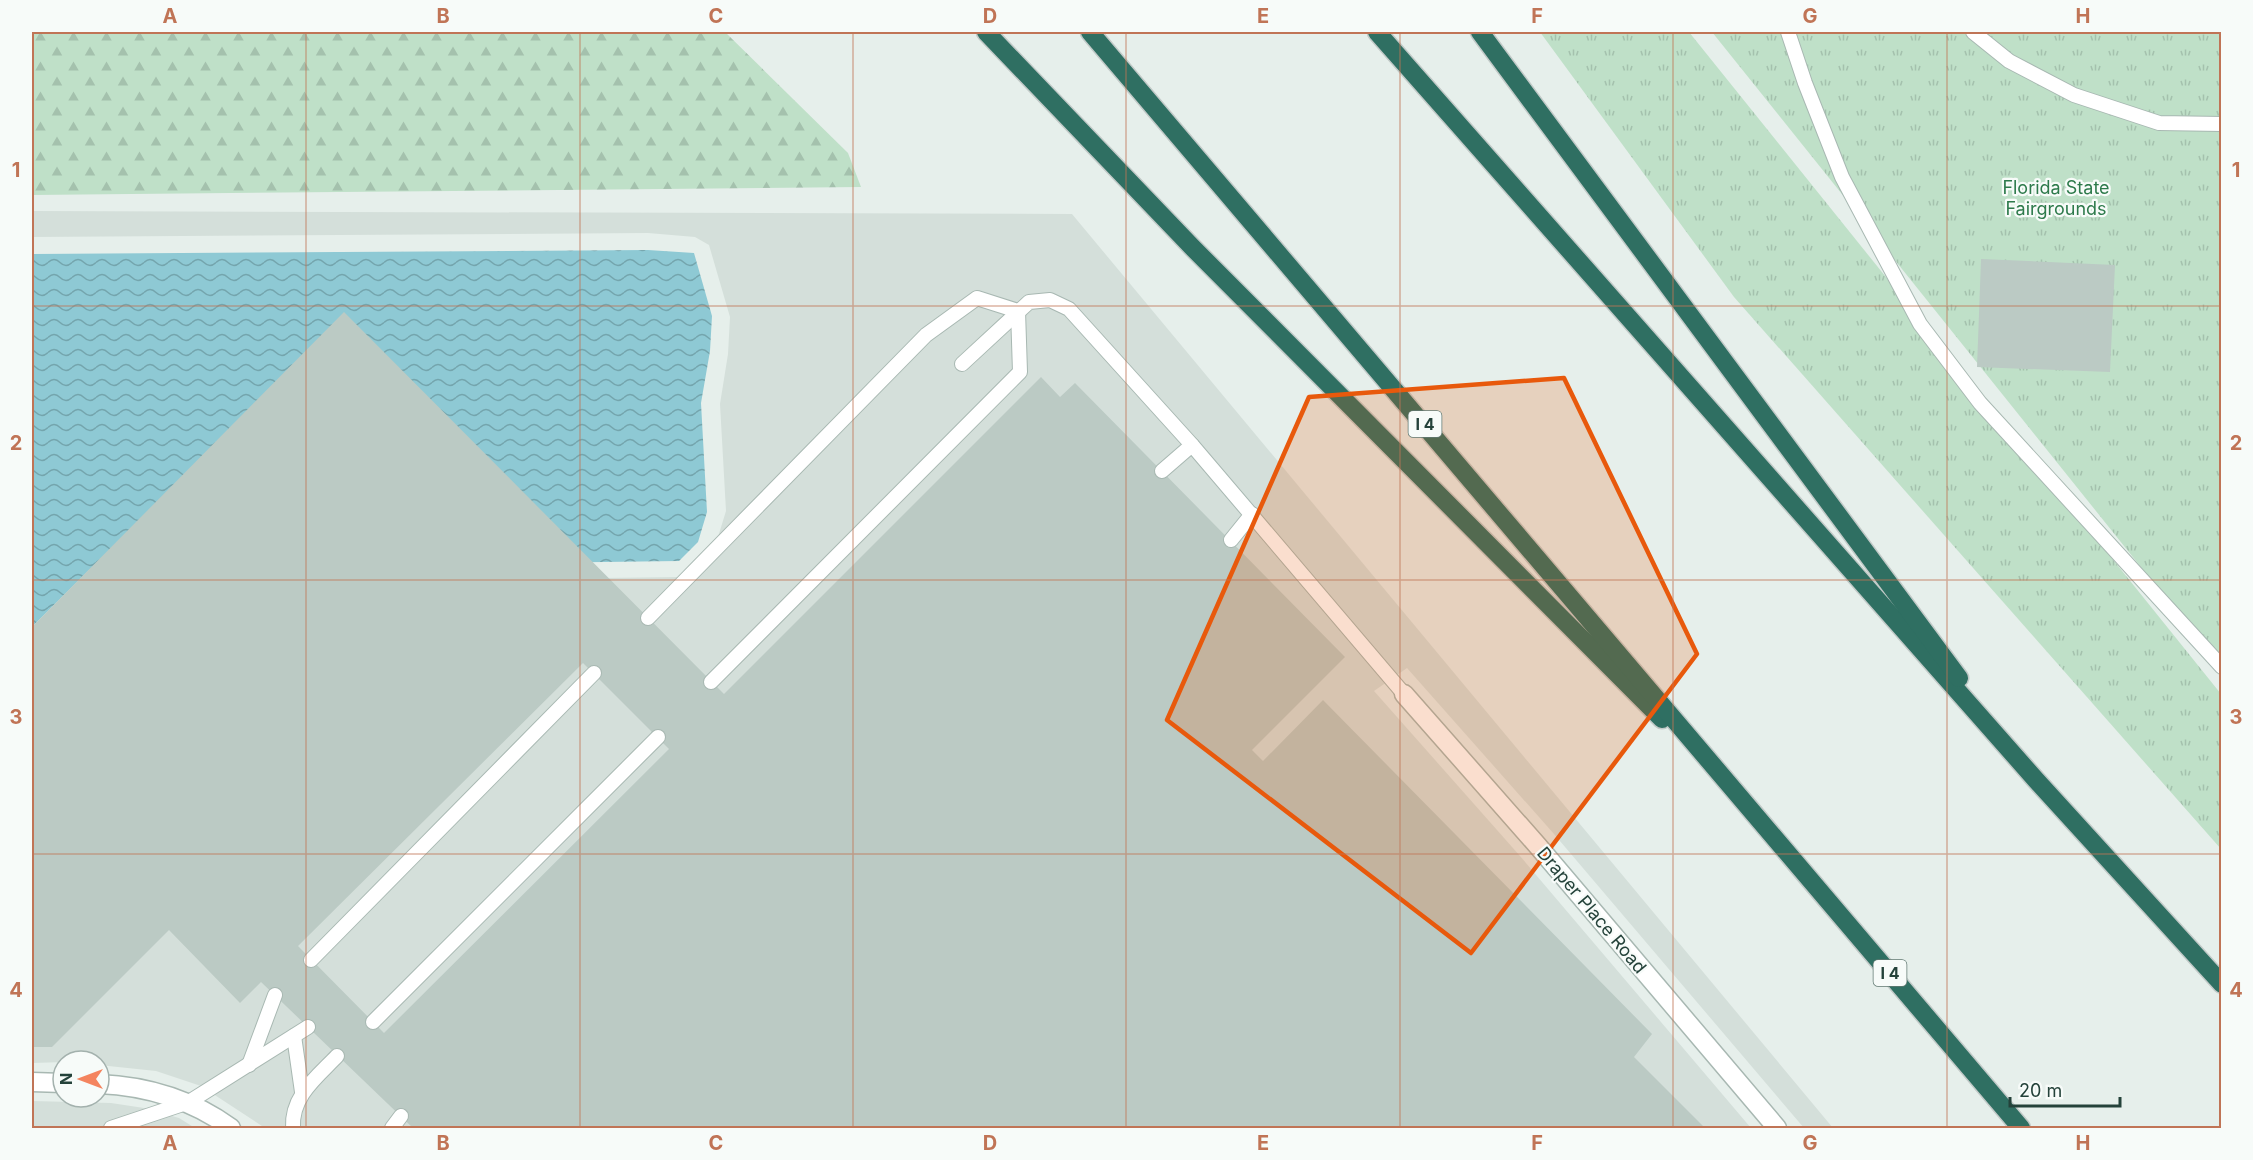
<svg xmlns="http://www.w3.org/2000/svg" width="2253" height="1160" viewBox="0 0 2253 1160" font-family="Inter,sans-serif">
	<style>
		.built { fill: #d4dfda }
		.forest { fill: url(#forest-firs) }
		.park { fill: url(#park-tufts) }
		.water { fill: url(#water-waves) }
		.building { fill: #bbcac4; fill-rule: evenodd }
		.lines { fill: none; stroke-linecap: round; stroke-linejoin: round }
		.service-casing { stroke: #a8b8b2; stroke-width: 16 }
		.minor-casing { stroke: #a8b8b2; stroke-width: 21 }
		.motorway-casing { stroke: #c2cac8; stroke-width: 21 }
		.service { stroke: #fff; stroke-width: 14 }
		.minor { stroke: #fff; stroke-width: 18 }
		.motorway { stroke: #2f6f62; stroke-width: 18 }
		.marked { fill: #e8590c; fill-opacity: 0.2; stroke: #e8590c; stroke-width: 4.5; stroke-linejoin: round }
		.grid { fill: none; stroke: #c07456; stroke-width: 1.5; stroke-opacity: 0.55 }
		.labels { text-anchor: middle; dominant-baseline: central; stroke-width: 4.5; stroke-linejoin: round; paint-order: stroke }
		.shield { fill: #f7fbf9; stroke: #637a73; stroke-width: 1.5 }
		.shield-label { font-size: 16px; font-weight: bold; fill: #24423a }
		.park-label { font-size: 18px; fill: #2d7a4b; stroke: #f7fbf9 }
		.street-label { font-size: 18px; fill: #24423a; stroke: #f7fbf9 }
		.neatline { fill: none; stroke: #c07456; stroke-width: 2 }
		.grid-label { font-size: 20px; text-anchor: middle; font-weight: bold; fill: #c07456 }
	</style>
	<defs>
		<pattern id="forest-firs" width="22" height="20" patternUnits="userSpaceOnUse" patternTransform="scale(1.5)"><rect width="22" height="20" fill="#bfe0c8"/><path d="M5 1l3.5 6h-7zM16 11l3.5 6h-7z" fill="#a4c1ad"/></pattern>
		<pattern id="park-tufts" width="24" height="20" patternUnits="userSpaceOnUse" patternTransform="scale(1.5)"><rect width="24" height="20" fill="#bfe0c8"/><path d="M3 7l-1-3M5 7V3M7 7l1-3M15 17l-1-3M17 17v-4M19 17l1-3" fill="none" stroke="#a4c1ad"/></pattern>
		<pattern id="water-waves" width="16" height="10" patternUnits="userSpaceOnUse" patternTransform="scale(1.5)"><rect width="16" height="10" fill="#8ec9d4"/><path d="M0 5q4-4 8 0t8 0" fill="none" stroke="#74a5ad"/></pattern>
	</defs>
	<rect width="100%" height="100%" fill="#e6efeb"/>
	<g class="built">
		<path d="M 32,211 L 1072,214 L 1833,1128 L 1804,1128 L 1554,834 L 1407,668 L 1374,691 L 1520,856 L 1751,1128 L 265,1128 L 201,1086 L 156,1071 L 99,1065 L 99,1061 L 32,1063 L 32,652 L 98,585 L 679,577 L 714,550 L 726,511 L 720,404 L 728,354 L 730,317 L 709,245 L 695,237 L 648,233 L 32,237 Z"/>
		<path d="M 32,1101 L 111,1103 L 144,1108 L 179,1118 L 195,1128 L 32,1128 Z"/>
	</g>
	<path class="forest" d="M 32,32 L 725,32 L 848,153 L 861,187 L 32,195 Z"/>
	<g class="park">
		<path d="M 1540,32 L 1689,32 L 2221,694 L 2221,849 L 1734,297 Z"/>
		<path d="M 1712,32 L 2221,32 L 2221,667 Z"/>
	</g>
	<path class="water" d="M 648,250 L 694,253 L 712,316 L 710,351 L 701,403 L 707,512 L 698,542 L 679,561 L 90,569 L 32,627 L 32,254 Z"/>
	<g class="building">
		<path d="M 1981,259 L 2115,265 L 2110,372 L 1977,367 Z"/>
		<path d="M 344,312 L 724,694 L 1041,377 L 1060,397 L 1075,383 L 1345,657 L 1252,750 L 1263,761 L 1323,700 L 1652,1034 L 1634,1057 L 1705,1128 L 413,1128 L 261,982 L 240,1003 L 169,930 L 52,1047 L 32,1047 L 32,627 ZM 583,663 L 669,749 L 384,1033 L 298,946 Z"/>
	</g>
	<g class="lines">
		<g class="service-casing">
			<g id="service">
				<path d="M 1788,32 L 1805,83 L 1842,177 L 1920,324 L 1980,403 L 2222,667"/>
				<path d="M 1973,32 L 2009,61 L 2074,95 L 2159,123 L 2222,124"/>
				<path d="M 962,364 L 1029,302 L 1050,300 L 1069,309 L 1192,445 L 1404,694"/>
				<path d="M 1162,471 L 1192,445"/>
				<path d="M 1231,540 L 1252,514"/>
				<path d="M 648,618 L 926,335 L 977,298 L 1018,311 L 1020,372 L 711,682"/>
				<path d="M 311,960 L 594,673"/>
				<path d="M 373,1022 L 658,737"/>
				<path d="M 294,1036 L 302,1092"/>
				<path d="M 249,1065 L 275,995"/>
				<path d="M 111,1128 L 189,1102 L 308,1027"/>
				<path d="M 293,1128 C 291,1096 317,1077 337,1056"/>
				<path d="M 392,1128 L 401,1116"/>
			</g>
		</g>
		<g class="minor-casing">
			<g id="minor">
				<path d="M 1404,694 L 1537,845 L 1777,1128"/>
				<path d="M 32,1082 L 63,1083"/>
				<path d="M 99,1084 C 148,1086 191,1099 231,1128"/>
			</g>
		</g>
		<g class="motorway-casing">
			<g id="motorway">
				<path d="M 986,32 L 1193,248 L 1662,719"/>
				<path d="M 1090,32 L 2021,1128"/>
				<path d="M 1377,32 L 2036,780 L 2222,984"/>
				<path d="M 1480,32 L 1959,678"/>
			</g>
		</g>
		<use href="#service" class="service"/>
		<use href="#minor" class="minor"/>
		<use href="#motorway" class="motorway"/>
	</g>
	<path class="marked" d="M 1564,378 L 1697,654 L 1471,953 L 1167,720 L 1309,397 Z"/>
	<path class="grid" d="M 306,32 L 306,1128M 580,32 L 580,1128M 853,32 L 853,1128M 1126,32 L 1126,1128M 1400,32 L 1400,1128M 1673,32 L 1673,1128M 1947,32 L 1947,1128M 32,306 L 2222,306M 32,580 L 2222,580M 32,854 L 2222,854"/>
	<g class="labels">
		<g class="shield">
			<rect x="1408.5" y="411" width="33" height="26" rx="4.5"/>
			<rect x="1873.5" y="960" width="33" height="26" rx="4.5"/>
		</g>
		<g class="shield-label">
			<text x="1425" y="424">I 4</text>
			<text x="1890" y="973">I 4</text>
		</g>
		<g class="park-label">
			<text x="2056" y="187">Florida State<tspan x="2056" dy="21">Fairgrounds</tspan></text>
		</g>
		<g class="street-label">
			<text transform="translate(1592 910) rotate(50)">Draper Place Road</text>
		</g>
	</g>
	<rect width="2253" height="1160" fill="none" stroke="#f7fbf9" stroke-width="66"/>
	<g transform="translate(81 1079) rotate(270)"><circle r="28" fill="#f7fbf9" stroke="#a3b1ad" stroke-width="1.5"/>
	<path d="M0-4.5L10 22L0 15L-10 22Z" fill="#f4845f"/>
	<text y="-9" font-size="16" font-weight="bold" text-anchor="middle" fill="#24423a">N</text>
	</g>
	<path d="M2010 1097v9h110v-9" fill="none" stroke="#24423a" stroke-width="3"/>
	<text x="2019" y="1097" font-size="18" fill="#24423a" stroke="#f7fbf9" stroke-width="4.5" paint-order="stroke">20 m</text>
	<rect x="33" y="33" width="2187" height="1094" class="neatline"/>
	<g class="grid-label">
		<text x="170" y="23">A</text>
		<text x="443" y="23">B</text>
		<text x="716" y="23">C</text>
		<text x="990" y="23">D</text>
		<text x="1263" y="23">E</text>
		<text x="1537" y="23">F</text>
		<text x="1810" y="23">G</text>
		<text x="2083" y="23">H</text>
		<text x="16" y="177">1</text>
		<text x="2236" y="177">1</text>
		<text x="16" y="450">2</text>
		<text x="2236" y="450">2</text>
		<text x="16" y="724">3</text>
		<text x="2236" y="724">3</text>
		<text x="16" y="997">4</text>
		<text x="2236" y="997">4</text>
		<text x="170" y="1150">A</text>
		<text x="443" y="1150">B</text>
		<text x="716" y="1150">C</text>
		<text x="990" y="1150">D</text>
		<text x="1263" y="1150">E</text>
		<text x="1537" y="1150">F</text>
		<text x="1810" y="1150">G</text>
		<text x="2083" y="1150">H</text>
	</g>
</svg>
